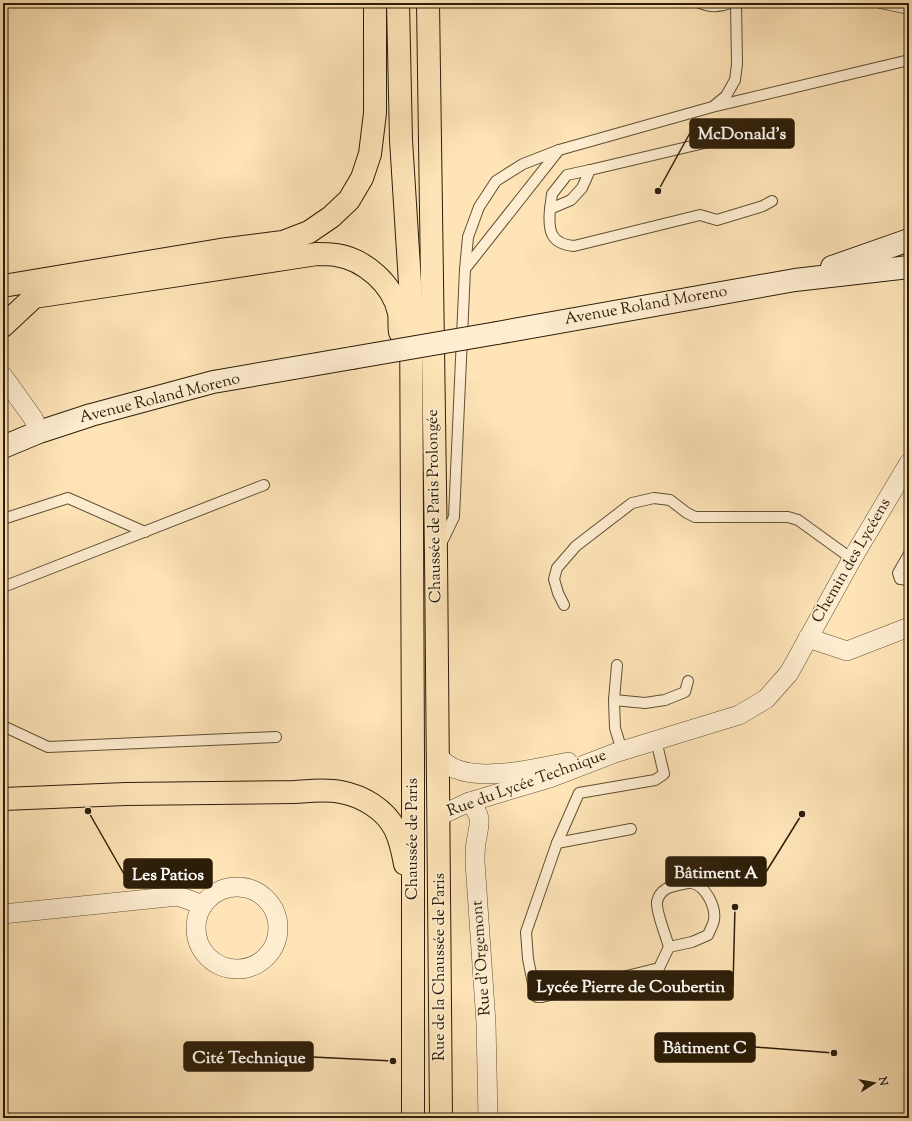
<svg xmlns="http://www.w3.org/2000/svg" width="912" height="1121" viewBox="0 0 912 1121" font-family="'Sorts Mill Goudy',serif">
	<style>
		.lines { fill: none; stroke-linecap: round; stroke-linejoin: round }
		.lane-casing { stroke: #604f34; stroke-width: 12 }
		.street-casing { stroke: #604f34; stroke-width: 20 }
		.secondary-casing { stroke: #2c1d08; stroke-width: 24 }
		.primary-casing { stroke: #2c1d08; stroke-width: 24 }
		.lane { stroke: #feedd0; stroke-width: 10 }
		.street { stroke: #feedd0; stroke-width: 19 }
		.secondary { stroke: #feedd0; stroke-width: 22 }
		.primary { stroke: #fee4b7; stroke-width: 22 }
		.secondary-bridge-casing { stroke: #2c1d08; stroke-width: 24; stroke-linecap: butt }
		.secondary-bridge { stroke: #feedd0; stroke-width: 22 }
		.labels { text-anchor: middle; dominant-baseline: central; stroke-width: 3.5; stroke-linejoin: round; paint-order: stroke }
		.street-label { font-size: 16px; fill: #2c1d08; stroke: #feedd0 }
		.leader { fill: none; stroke: #2c1d08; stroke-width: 1.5 }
		.callout-dot { fill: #2c1d08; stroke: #feedd0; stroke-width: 1.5 }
		.callout { fill: #2c1d08; stroke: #2c1d08; stroke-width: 1.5 }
		.callout-label { font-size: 17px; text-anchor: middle; font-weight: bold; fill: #fff }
	</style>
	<rect width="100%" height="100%" fill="#fee4b7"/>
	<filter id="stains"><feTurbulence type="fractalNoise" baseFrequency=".005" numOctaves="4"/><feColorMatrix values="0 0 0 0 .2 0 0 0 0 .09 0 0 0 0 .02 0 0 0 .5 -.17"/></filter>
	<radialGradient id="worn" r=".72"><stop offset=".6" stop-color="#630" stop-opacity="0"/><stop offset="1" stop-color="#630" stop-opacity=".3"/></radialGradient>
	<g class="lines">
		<g class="lane-casing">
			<g id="lane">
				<path d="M 700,3 C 709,7 720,7 730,3"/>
				<path d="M 881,3 L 909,9"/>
				<path d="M 715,105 L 726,96 L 735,80 L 737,64 L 736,3"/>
				<path d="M 772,201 L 763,206 L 717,220 L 700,215 L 574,246 C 550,244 548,230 550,209 L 571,200 L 582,188 L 590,170 L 734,136 L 774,142"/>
				<path d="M 550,209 L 552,194 L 567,175 L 590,170"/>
				<path d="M 465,269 L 559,150"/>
				<path d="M 3,519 L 68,498 L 145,532"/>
				<path d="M 441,544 L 454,517 L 465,269 L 468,237 L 479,207 L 496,181 L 523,164 L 559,150 L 712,107 L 909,60"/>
				<path d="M 909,554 L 898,573 L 900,579 L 909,580"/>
				<path d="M 3,587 L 264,485"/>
				<path d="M 564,605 L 558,593 L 554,579 L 557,568 L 576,546 L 632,503 L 654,498 L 670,500 L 687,513 L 695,517 L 788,517 L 798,520 L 852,559"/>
				<path d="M 617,665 L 614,700 L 615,728 L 622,751"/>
				<path d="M 614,700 L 645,703 L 665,700 L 685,692 L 688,681"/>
				<path d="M 3,726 L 48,747 L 276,737"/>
				<path d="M 656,740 L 664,774 L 655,780 L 579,793 L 557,843 L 526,932 L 528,959 L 535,993 L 537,997 L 542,997 L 659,968 L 669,947 C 666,936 656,912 657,902 C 658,897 661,892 666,889 C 669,887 689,882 692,883 C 706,886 716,907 714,920 C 713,925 710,930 708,935 L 692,942 L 669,947"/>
				<path d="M 557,843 L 631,829"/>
			</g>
		</g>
		<g class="street-casing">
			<g id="street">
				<path d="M 3,376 L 33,418 L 39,432"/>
				<path d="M 808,638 L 847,651 L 909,627"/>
				<path d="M 438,757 C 443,761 449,767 456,769 C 486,781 537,768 568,762"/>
				<path d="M 469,802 C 484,818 479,823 476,843 C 475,849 475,856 475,862 L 486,1023 L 488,1118"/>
				<path d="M 439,816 L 469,802 L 550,778 L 615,753 L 739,715 L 766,699 L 789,673 L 852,559 L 909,463"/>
				<circle cx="237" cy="928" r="41"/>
				<path d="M 3,914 L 178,896 L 203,905"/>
			</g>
		</g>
		<g class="secondary-casing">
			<g id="secondary">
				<path d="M 832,267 L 909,240"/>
				<path d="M 497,333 L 795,280 L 909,267"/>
				<path d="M 3,447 L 39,432 L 91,415 L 213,382 L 352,358"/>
			</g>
		</g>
		<g class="primary-casing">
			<g id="primary">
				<path d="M 398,3 L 401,140 L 411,299 L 413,755 L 413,1118"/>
				<path d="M 428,3 L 436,555 L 441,1118"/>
				<path d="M 3,286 L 220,250 L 283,242 L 309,232 L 331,217 L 349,200 L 362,178 L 370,154 L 375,113 L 375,3"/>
				<path d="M 3,326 L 34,297 L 317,254 C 323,254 330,254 336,255 C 364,259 393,284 399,313 C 400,319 399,326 400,332"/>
				<path d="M 3,799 L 126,794 L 295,792 C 310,791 326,789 341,792 C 362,796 385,809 395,829 C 400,839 403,853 405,864"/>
			</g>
		</g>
		<use href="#lane" class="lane"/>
		<use href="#street" class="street"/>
		<use href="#secondary" class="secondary"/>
		<use href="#primary" class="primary"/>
		<g class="secondary-bridge-casing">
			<path id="secondary-bridge" d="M 352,358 L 497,333"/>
		</g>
		<use href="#secondary-bridge" class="secondary-bridge"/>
	</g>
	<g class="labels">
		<g class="street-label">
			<text transform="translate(646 306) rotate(-10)">Avenue Roland Moreno</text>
			<text transform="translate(160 399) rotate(-14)">Avenue Roland Moreno</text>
			<text transform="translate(435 506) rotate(-91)">Chaussée de Paris Prolongée</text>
			<text transform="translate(852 561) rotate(-60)">Chemin des Lycéens</text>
			<text transform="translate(527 784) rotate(-20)">Rue du Lycée Technique</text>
			<text transform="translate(413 839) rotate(-90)">Chaussée de Paris</text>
			<text transform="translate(482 958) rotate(-94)">Rue d'Orgemont</text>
			<text transform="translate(440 967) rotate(-90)">Rue de la Chaussée de Paris</text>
		</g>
	</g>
	<path class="leader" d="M658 191L690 133M802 814L766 872M88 811L124 874M735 907L733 986M834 1053L755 1047M393 1061L313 1057"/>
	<g class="callout-dot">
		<circle cx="658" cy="191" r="4"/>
		<circle cx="802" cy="814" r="4"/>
		<circle cx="88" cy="811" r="4"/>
		<circle cx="735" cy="907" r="4"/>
		<circle cx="834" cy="1053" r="4"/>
		<circle cx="393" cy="1061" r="4"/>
	</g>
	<g class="callout">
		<rect x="690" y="119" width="104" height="29" rx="4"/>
		<rect x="666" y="857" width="100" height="29" rx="4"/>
		<rect x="124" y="859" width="88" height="29" rx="4"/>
		<rect x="528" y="971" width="205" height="29" rx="4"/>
		<rect x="655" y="1033" width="100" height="29" rx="4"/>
		<rect x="184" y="1042" width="129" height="29" rx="4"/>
	</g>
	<g class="callout-label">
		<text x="742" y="139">McDonald's</text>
		<text x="716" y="878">Bâtiment A</text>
		<text x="168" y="880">Les Patios</text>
		<text x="631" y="992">Lycée Pierre de Coubertin</text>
		<text x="705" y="1053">Bâtiment C</text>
		<text x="249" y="1063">Cité Technique</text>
	</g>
	<rect width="912" height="1121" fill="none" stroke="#fee4b7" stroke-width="16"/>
	<rect x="4" y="4" width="904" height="1113" fill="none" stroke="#2c1d08" stroke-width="2"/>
	<rect x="8" y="8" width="896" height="1105" fill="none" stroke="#2c1d08"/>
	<g transform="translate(874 1083) rotate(79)" stroke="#feedd0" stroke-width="3" paint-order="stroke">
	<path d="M0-3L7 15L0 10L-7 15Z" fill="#2c1d08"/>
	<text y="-6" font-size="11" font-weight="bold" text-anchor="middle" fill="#2c1d08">N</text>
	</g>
	<rect width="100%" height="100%" filter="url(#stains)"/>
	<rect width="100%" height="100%" fill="url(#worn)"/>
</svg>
